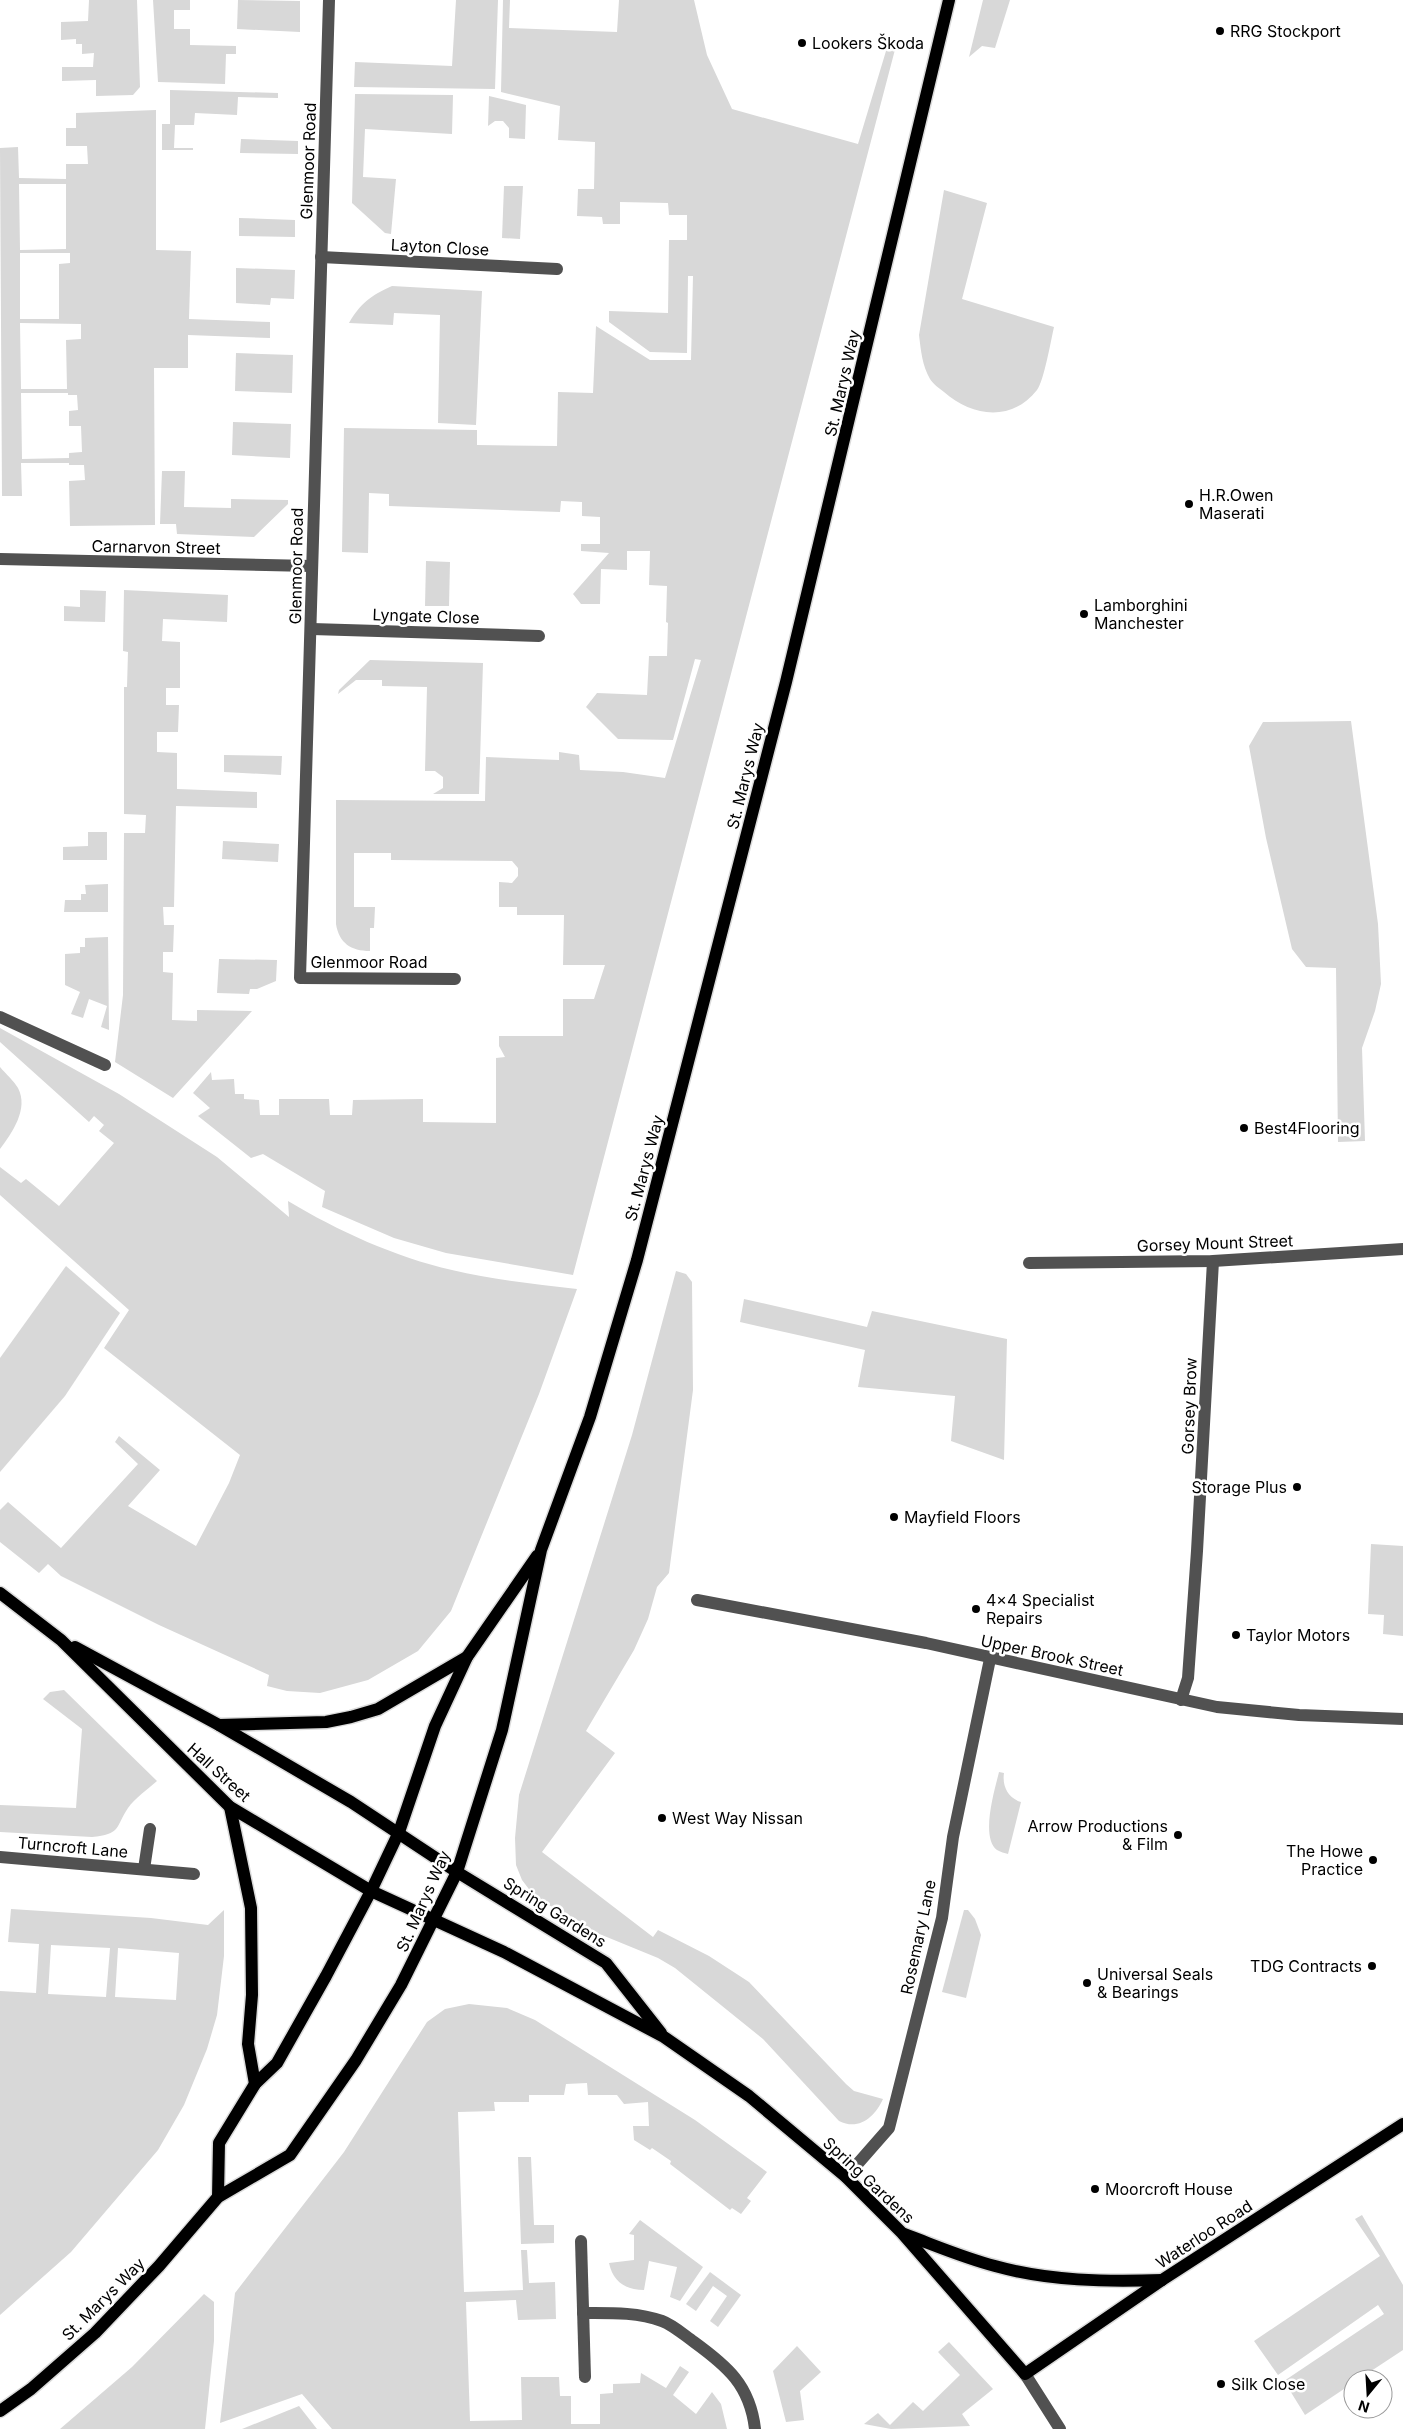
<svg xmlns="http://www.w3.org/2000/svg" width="1403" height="2429" viewBox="0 0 1403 2429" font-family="Inter,sans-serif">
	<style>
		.green { fill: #d8d8d8; fill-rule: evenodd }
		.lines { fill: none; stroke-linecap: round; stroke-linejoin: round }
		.major-casing { stroke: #dbdbdb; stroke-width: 15 }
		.minor { stroke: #515151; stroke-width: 12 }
		.major { stroke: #000; stroke-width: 12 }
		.poi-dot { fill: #000; stroke: #fff; stroke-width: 2 }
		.labels { text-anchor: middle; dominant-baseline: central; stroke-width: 5; stroke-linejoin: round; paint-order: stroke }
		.poi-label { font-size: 16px; fill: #000; stroke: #fff; text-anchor: start }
		.street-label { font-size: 16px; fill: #000; stroke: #fff }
	</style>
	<rect width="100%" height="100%" fill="#fff"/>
	<g class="green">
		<path d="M 89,0 L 137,0 L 140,87 L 133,95 L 96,96 L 96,80 L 62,81 L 62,67 L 93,67 L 94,53 L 82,54 L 82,44 L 76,44 L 76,39 L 61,40 L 61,22 L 88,21 Z"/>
		<path d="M 153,0 L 190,0 L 190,10 L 174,10 L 174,29 L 190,29 L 190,45 L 236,46 L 236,54 L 226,54 L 225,84 L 158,82 Z"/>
		<path d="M 238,0 L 300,1 L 300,32 L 237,29 Z"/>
		<path d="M 456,0 L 498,0 L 495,89 L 354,87 L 355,62 L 452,66 Z"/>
		<path d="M 503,0 L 510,0 L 509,28 L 617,32 L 619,0 L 694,0 L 707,55 L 732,109 L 858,144 L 889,41 L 897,42 L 573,1275 L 446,1253 L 394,1238 L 322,1207 L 325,1191 L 263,1154 L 251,1158 L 198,1116 L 210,1108 L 193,1093 L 211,1072 L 212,1080 L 234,1079 L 235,1094 L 244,1094 L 244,1099 L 259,1100 L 260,1115 L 279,1115 L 279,1099 L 329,1099 L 330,1115 L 352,1115 L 353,1100 L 423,1099 L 423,1122 L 496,1123 L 496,1058 L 505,1057 L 499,1046 L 499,1036 L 563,1036 L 563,999 L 594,999 L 605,965 L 563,965 L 564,915 L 517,915 L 517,907 L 499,907 L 499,882 L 512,883 L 518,876 L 518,868 L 512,861 L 391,860 L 391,853 L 354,853 L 354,907 L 375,907 L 374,928 L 370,928 L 370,951 C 351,951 339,943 336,924 L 336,800 L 485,801 L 486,757 L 559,760 L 559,752 L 579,755 L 580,770 L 623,772 L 665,778 L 701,660 L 695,659 L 673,740 L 618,739 L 586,707 L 597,693 L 647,695 L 649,656 L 667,656 L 668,623 L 666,622 L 667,586 L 649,585 L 650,551 L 627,551 L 627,570 L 601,569 L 600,604 L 581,604 L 573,594 L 609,553 L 581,551 L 581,544 L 600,544 L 600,517 L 582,516 L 582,502 L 561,501 L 560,512 L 389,506 L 389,494 L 369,493 L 368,553 L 342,552 L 344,428 L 477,430 L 477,445 L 557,446 L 558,392 L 593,393 L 596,326 L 650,360 L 691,360 L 693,276 L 688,276 L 687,353 L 650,352 L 609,322 L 609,311 L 668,313 L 669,240 L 687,240 L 687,215 L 669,215 L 668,203 L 620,202 L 620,224 L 603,224 L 602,217 L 577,216 L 578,189 L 594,189 L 595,142 L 558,140 L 560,106 L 501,92 Z"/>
		<path d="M 983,0 L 1010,0 L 995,48 L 982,46 L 969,57 Z"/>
		<path d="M 170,90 L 278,93 L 278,98 L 238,97 L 237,115 L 195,113 L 194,125 L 175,125 L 174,148 L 193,148 L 193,150 L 162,150 L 162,124 L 170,124 Z"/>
		<path d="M 355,94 L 453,95 L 452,134 L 365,129 L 363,177 L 396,179 L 391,234 L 385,233 L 352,203 Z"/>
		<path d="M 489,96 L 526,105 L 525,139 L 509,138 L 509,128 L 503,121 L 495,121 L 488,126 Z"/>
		<path d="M 156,110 L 156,250 L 191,251 L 189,319 L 270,322 L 270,338 L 188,335 L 188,368 L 154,368 L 155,525 L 70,526 L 69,481 L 85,480 L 84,465 L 69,465 L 69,463 L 21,463 L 22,496 L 2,496 L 0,148 L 18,147 L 19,178 L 66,179 L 66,164 L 88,164 L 87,146 L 66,146 L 66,128 L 76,128 L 76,113 ZM 19,184 L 66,184 L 66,249 L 20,250 ZM 20,253 L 70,253 L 70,263 L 59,264 L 59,319 L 20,319 ZM 20,323 L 81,324 L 81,339 L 66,340 L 67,389 L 21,389 ZM 21,393 L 68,393 L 68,395 L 77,395 L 78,410 L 69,411 L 69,426 L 81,426 L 82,452 L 69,453 L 69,458 L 22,459 Z"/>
		<path d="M 241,139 L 298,141 L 298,154 L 240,153 Z"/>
		<path d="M 504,186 L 523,186 L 520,239 L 502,238 Z"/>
		<path d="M 944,190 L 987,203 L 962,299 L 1054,327 C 1051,340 1044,381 1037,390 C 1012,422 972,417 944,392 C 939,388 933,384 930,379 C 922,365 921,351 919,335 Z"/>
		<path d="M 239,218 L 295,220 L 295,237 L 239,236 Z"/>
		<path d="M 236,268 L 295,270 L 294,299 L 271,298 L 270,305 L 236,303 Z"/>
		<path d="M 392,286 L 482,291 L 476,425 L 438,423 L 440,315 L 394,313 L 393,325 L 349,323 C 360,304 371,295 392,286 Z"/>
		<path d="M 236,353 L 293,355 L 292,393 L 235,391 Z"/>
		<path d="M 233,422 L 291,424 L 290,458 L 232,455 Z"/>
		<path d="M 162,471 L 185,471 L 184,507 L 231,508 L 231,499 L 288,500 L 288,504 L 254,537 L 177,534 L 176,524 L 160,524 Z"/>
		<path d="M 426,561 L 450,562 L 449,606 L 425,606 Z"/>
		<path d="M 80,590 L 106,591 L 105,622 L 64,621 L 64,606 L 80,607 Z"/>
		<path d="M 124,590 L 228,595 L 227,622 L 163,619 L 162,641 L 180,642 L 180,688 L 166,688 L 166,705 L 179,705 L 178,732 L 157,732 L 157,752 L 177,753 L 177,789 L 257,792 L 257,808 L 176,806 L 174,907 L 163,907 L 164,925 L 174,925 L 173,952 L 163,952 L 163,972 L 173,973 L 172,1020 L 197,1021 L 197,1010 L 252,1011 L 173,1098 L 115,1062 L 123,995 L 124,833 L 145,833 L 146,815 L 124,814 L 124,687 L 127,687 L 128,652 L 123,651 Z"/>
		<path d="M 370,660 L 483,663 L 479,794 L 433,794 L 443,788 L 443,777 L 435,771 L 425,771 L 427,687 L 382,686 L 382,680 L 356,680 L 338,694 L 339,690 Z"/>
		<path d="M 1351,721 L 1378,924 L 1381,984 L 1375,1011 L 1362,1048 L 1365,1141 L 1338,1142 L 1336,968 L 1306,967 L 1292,949 L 1266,838 L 1249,746 L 1263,722 Z"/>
		<path d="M 224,755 L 282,756 L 281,775 L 224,772 Z"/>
		<path d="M 88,832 L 107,832 L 107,860 L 63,860 L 63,847 L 88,846 Z"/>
		<path d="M 223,841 L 279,844 L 278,862 L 222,859 Z"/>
		<path d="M 108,884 L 108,912 L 64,912 L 65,900 L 81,900 L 81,894 L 86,894 L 85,885 Z"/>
		<path d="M 108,937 L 109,1030 L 101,1027 L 107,1006 L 89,999 L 83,1018 L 71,1014 L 80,992 L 65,985 L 65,954 L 80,953 L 80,947 L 85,947 L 85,938 Z"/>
		<path d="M 219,959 L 277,960 L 276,981 L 257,989 L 250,989 L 249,994 L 217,993 Z"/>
		<path d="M 0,1028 L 119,1094 L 217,1157 L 289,1217 L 288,1201 C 338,1231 395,1257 452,1270 C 493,1280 535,1284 577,1289 L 539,1394 L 451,1611 L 418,1651 L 368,1680 L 320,1693 L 287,1691 L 267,1686 L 269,1675 L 159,1625 L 61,1576 L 48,1564 L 39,1573 L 0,1542 L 0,1510 L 8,1502 L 61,1548 L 138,1464 L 115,1442 L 119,1436 L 160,1470 L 128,1506 L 196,1546 L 229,1483 L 240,1455 L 104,1348 L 129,1310 L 0,1195 L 0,1167 L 21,1183 L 26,1179 L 59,1206 L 114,1143 L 99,1131 L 104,1125 L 94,1116 L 89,1122 L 0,1042 Z"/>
		<path d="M 0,1067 C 6,1074 14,1081 18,1088 C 29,1109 12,1133 0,1149 Z"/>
		<path d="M 66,1266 L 120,1313 L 65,1396 L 0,1472 L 0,1358 Z"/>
		<path d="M 676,1271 L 686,1274 L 692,1282 L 693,1390 L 669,1573 L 657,1587 L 648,1619 L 634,1650 L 586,1731 L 615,1753 L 542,1852 L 653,1937 L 658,1930 L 709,1956 L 749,1982 L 846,2084 L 854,2091 L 883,2099 C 875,2117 859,2131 839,2121 L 763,2039 L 675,1968 L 658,1958 L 597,1933 L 535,1897 L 522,1880 L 516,1865 L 515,1838 L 519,1795 L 632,1435 Z"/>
		<path d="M 744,1299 L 867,1327 L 872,1311 L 1007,1339 L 1004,1460 L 951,1441 L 955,1396 L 858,1387 L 865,1350 L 740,1322 Z"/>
		<path d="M 1371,1544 L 1403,1546 L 1403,1636 L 1383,1634 L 1384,1615 L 1368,1614 Z"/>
		<path d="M 64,1690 L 157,1781 C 148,1789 135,1798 128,1808 C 115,1828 121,1834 92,1837 L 0,1832 L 0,1805 L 76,1808 L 82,1729 L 43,1699 L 50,1692 Z"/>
		<path d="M 999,1772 L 1004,1773 C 1002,1786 1008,1798 1021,1802 L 1008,1854 C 1005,1853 1000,1852 997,1850 C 980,1837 995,1789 999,1772 Z"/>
		<path d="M 11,1909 L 151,1918 L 208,1925 L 224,1910 L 224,1956 L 217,2015 L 207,2049 L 184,2105 L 158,2150 L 71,2252 L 0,2315 L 0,1991 L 36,1993 L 39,1944 L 8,1942 ZM 51,1945 L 110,1948 L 106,1997 L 48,1994 ZM 118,1948 L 179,1953 L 176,2000 L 115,1997 Z"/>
		<path d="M 964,1910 L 968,1910 L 975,1919 L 981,1935 L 966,1998 L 942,1992 Z"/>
		<path d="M 469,2004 L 507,2008 L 535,2020 L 695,2120 L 767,2172 L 747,2198 L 751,2201 L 741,2214 L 732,2208 L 730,2210 L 670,2164 L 671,2161 L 652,2148 L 650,2150 L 634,2140 L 633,2126 L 649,2126 L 648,2102 L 624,2104 L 617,2095 L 588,2095 L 587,2083 L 566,2084 L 564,2095 L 529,2095 L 529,2102 L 494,2102 L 495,2111 L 458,2112 L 464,2292 L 523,2290 L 521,2250 L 527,2250 L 529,2283 L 555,2282 L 556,2319 L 518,2320 L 516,2300 L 466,2302 L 470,2421 L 522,2420 L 521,2377 L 559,2377 L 560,2396 L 571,2396 L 571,2424 L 600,2424 L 600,2394 L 613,2393 L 613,2384 L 640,2383 L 641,2373 L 666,2388 L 680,2366 L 689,2372 L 673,2395 L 696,2414 L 712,2392 L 721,2404 L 727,2429 L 332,2429 L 302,2394 L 220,2423 L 235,2293 L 344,2152 L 427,2022 L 445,2009 Z"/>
		<path d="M 518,2157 L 531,2157 L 534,2225 L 554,2225 L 554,2243 L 521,2244 Z"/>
		<path d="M 1362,2215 L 1403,2285 L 1403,2350 L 1359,2379 L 1353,2379 L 1353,2383 L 1305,2415 L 1284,2381 L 1384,2314 L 1378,2305 L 1278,2375 L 1254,2341 L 1380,2256 L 1355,2219 Z"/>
		<path d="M 640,2220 L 703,2267 L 680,2301 L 670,2297 L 677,2267 L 649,2261 L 644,2290 C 626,2290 613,2282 609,2263 L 634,2260 L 634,2235 L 629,2234 Z"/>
		<path d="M 710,2272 L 741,2295 L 718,2327 L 710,2321 L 727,2296 L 713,2286 L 696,2311 L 686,2304 Z"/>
		<path d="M 204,2294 L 214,2302 L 214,2341 L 205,2429 L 60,2429 L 132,2367 Z"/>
		<path d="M 949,2342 L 993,2389 L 962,2414 L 970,2426 L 891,2429 L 864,2424 L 878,2413 L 890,2425 L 913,2402 L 923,2411 L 960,2375 L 938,2352 Z"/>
		<path d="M 797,2346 L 821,2372 L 800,2391 L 804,2420 L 786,2422 L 773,2371 Z"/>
		<path d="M 299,2406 L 317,2429 L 242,2429 Z"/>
	</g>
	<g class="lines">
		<g class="major-casing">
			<g id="major">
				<path d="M 0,1593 L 61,1640 L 230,1807 L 371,1891 L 504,1952 L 664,2037 L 749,2096 L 846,2177 L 902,2233 L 1025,2374 L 1162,2280 L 1403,2124"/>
				<path d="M 75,1647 L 219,1725 L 351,1802 L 457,1872 L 606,1963 L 661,2033"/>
				<path d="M 219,1725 L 326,1722 L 351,1717 L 378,1709 L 467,1657"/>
				<path d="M 230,1807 L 251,1908 L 252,1995 L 248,2044 L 255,2084"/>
				<path d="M 218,2197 L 219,2143 L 255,2084 L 277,2063 L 326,1976 L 371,1891 L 399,1832 L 435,1726 L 467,1657 L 537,1556"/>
				<path d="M 904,2234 C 934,2245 964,2258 995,2266 C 1049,2281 1106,2282 1162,2280"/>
				<path d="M 0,2411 L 31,2389 L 95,2333 L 159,2266 L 218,2197 L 290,2155 L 356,2060 L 401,1985 L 457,1872 L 502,1730 L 541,1550 L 590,1417 L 637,1260 L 786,682 L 949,0"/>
			</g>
		</g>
		<g class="minor">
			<path d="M 329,0 L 300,978 L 455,979"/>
			<path d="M 321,257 L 557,269"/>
			<path d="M 0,559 L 311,566"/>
			<path d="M 312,629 L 539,636"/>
			<path d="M 0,1017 L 105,1065"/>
			<path d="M 1029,1263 L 1213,1261 L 1403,1249"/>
			<path d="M 697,1600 L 926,1643 L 1217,1707 L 1299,1715 L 1403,1719"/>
			<path d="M 1181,1700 L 1188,1678 L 1197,1551 L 1213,1261"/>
			<path d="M 0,1857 L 194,1874"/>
			<path d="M 144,1869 L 150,1829"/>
			<path d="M 846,2177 L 889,2128 L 942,1918 L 953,1837 L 990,1659"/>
			<path d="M 581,2241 L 585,2377"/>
			<path d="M 583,2313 C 610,2313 637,2312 662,2321 C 673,2325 684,2335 694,2342 C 727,2366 750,2385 755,2429"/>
			<path d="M 1025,2374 L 1060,2429"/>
		</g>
		<use href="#major" class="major"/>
	</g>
	<g class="poi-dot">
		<circle cx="1220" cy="31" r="5"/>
		<circle cx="802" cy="43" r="5"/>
		<circle cx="1189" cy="504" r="5"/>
		<circle cx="1084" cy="614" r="5"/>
		<circle cx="1244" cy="1128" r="5"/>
		<circle cx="1297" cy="1487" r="5"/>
		<circle cx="894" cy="1517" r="5"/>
		<circle cx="976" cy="1609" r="5"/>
		<circle cx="1236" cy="1635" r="5"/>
		<circle cx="662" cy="1818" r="5"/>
		<circle cx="1178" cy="1835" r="5"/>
		<circle cx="1373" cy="1860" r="5"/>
		<circle cx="1372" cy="1966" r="5"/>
		<circle cx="1087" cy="1983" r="5"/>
		<circle cx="1095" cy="2189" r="5"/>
		<circle cx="1221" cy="2384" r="5"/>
	</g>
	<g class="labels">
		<g class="poi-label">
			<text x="1230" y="31">RRG Stockport</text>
			<text x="812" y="43">Lookers Škoda</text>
			<text x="1199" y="495">H.R.Owen<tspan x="1199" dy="18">Maserati</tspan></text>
			<text x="1094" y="605">Lamborghini<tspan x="1094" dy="18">Manchester</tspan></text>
			<text x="1254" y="1128">Best4Flooring</text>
			<text x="1287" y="1487" text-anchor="end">Storage Plus</text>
			<text x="904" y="1517">Mayfield Floors</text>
			<text x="986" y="1600">4x4 Specialist<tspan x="986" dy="18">Repairs</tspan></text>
			<text x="1246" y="1635">Taylor Motors</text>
			<text x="672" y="1818">West Way Nissan</text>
			<text x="1168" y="1826" text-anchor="end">Arrow Productions<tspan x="1168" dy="18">&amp; Film</tspan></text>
			<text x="1363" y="1851" text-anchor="end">The Howe<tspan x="1363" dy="18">Practice</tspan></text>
			<text x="1362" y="1966" text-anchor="end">TDG Contracts</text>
			<text x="1097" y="1974">Universal Seals<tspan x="1097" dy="18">&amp; Bearings</tspan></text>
			<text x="1105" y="2189">Moorcroft House</text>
			<text x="1231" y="2384">Silk Close</text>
		</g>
		<g class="street-label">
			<text transform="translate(308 161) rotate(-88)">Glenmoor Road</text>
			<text transform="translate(440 247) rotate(3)">Layton Close</text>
			<text transform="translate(842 383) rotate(-77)">St. Marys Way</text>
			<text transform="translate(156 547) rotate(1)">Carnarvon Street</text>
			<text transform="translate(296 566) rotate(-89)">Glenmoor Road</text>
			<text transform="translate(426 616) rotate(2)">Lyngate Close</text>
			<text transform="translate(745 776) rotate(-76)">St. Marys Way</text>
			<text x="369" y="962">Glenmoor Road</text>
			<text transform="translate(644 1168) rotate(-75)">St. Marys Way</text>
			<text transform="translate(1215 1243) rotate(-2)">Gorsey Mount Street</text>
			<text transform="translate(1189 1406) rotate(-88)">Gorsey Brow</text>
			<text transform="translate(1052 1655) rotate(12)">Upper Brook Street</text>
			<text transform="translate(219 1772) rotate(42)">Hall Street</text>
			<text transform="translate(73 1847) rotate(5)">Turncroft Lane</text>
			<text transform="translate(423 1901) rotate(-66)">St. Marys Way</text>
			<text transform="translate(555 1912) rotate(32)">Spring Gardens</text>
			<text transform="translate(918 1937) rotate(-78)">Rosemary Lane</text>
			<text transform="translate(869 2180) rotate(43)">Spring Gardens</text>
			<text transform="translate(1204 2234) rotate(-33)">Waterloo Road</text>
			<text transform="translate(103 2299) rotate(-45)">St. Marys Way</text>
		</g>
	</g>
	<g transform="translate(1368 2394) rotate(198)"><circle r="24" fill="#ffffff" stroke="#999999"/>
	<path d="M0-4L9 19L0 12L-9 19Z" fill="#000000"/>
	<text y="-8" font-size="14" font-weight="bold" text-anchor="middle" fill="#000000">N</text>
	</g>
</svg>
